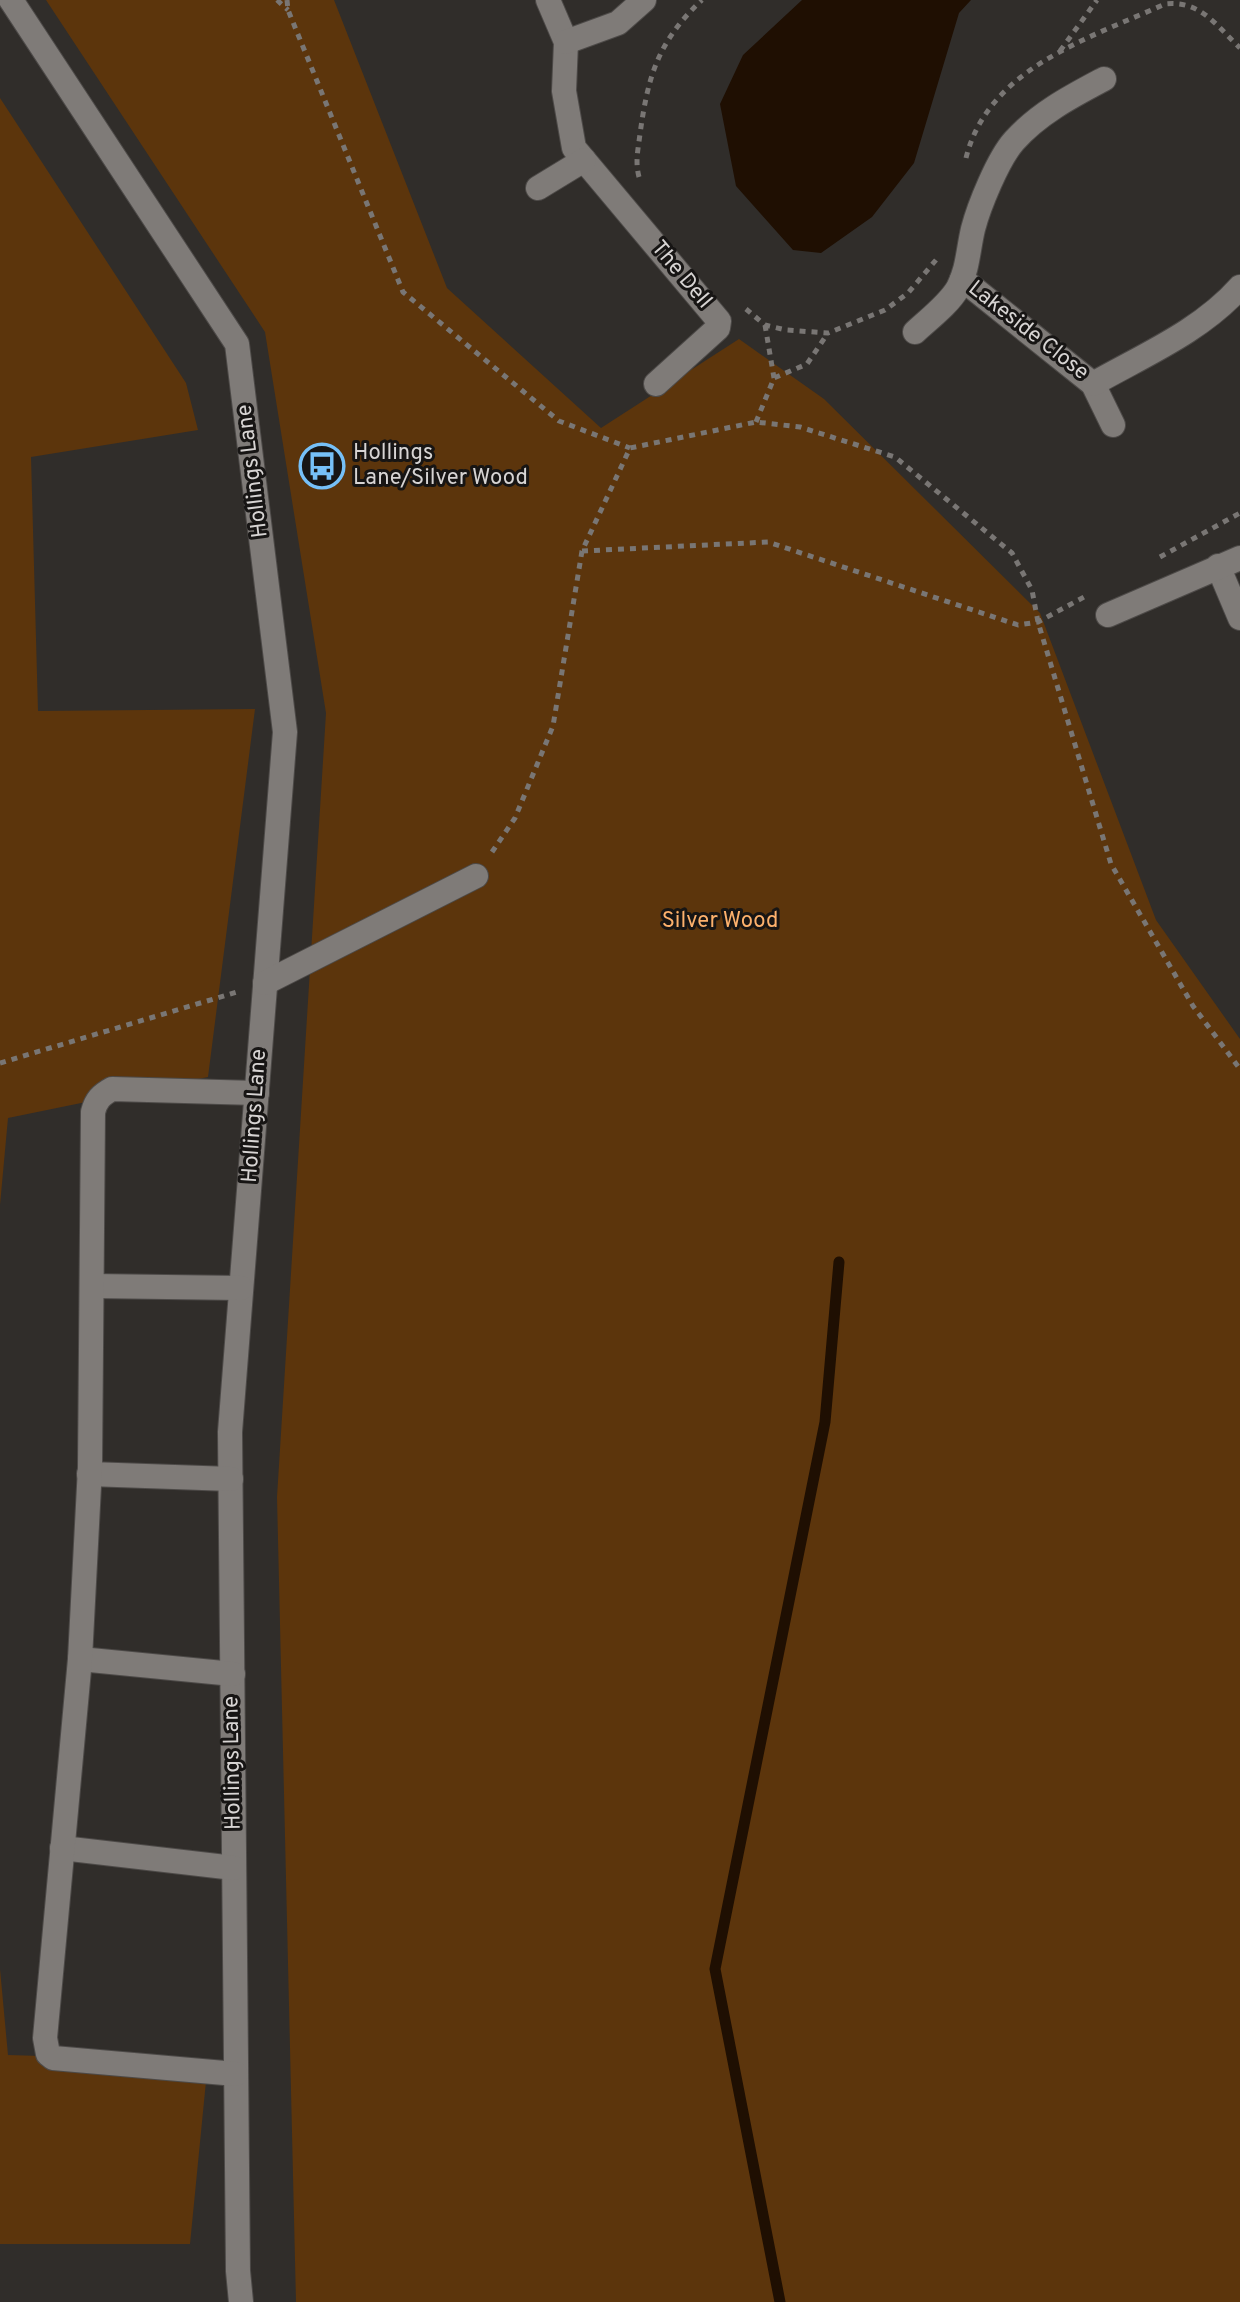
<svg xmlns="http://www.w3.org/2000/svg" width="1240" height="2302" viewBox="0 0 1240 2302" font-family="Overpass,sans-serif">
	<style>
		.green { fill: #5c350c }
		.water { fill: #1f0f02 }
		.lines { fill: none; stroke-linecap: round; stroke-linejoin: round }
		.stream { stroke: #1f0f02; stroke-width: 11 }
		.minor-casing { stroke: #4d4a48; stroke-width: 26 }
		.path { stroke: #797674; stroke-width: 5; stroke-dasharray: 6 6; stroke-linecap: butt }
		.minor { stroke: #7f7b78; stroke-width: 24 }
		.labels { text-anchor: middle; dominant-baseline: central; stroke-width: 6; stroke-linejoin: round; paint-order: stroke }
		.street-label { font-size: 22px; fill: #d7d4d3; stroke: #171514 }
		.poi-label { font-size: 22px; fill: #d7d4d3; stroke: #171514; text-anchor: start }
		.park-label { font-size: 22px; fill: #fdb16c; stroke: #171514 }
	</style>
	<rect width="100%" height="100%" fill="#302d2a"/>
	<g class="green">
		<path d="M 46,0 L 334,0 L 447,288 L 601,428 L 739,339 L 824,399 L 1040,613 L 1156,920 L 1240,1039 L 1240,2302 L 296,2302 L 277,1497 L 326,713 L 265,332 Z"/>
		<path d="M 0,98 L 186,383 L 198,430 L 31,457 L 38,711 L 255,709 L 208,1077 L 8,1118 L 0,1205 Z"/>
		<path d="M 0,1969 L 8,2055 L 208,2061 L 190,2244 L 0,2244 Z"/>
	</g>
	<path class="water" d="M 802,0 L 971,0 L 959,13 L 914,163 L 872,217 L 821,253 L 793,250 L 736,186 L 720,104 L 743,55 Z"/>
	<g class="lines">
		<path class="stream" d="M 780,2302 L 715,1969 L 825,1422 L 839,1262"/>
		<g class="minor-casing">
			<g id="minor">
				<path d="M 11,0 L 237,344 L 285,732 L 230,1432 L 238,2271 L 241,2302"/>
				<path d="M 548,0 L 566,42 L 564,91 L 574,148 L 719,321 L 718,328 L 656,384"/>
				<path d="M 566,42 L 618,23 L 644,0"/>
				<path d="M 538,188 L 584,160"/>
				<path d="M 962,279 L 1093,384 L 1113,425"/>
				<path d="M 915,332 C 929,319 949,304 958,288 C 968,269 968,250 973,229 C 979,206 998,159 1014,141 C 1039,113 1072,96 1104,79"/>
				<path d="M 1093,384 C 1144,355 1201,331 1240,287"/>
				<path d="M 1218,566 L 1240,618"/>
				<path d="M 1108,615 L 1240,558"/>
				<path d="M 265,983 L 476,876"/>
				<path d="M 92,1286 L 241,1288"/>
				<path d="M 89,1474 L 231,1479"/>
				<path d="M 80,1659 L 233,1674"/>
				<path d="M 62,1848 L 234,1868"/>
				<path d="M 236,2074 L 53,2058 L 48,2054 L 45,2038 L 80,1659 L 90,1467 L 93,1112 C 96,1100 101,1095 112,1089 L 257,1093"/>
			</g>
		</g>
		<g class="path">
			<path d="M 277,0 L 288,10"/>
			<path d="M 287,0 L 288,10 L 403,292 L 559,421 L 630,448"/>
			<path d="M 1060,51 L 1097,0"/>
			<path d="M 966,158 C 988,68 1090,38 1165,4 C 1200,0 1216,25 1240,48"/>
			<path d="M 639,177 C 635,162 638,150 640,134 C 648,76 658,41 702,0"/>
			<path d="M 746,309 L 765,325 L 786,330 L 828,333 L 885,310 L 908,293 L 936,260"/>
			<path d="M 765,325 L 774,378"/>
			<path d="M 756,422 L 774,378 L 807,364 L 828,333"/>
			<path d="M 582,551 L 768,542 L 1018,625 L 1038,622 L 1084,597"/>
			<path d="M 1160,557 L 1240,513"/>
			<path d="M 492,852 L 515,818 L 553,726 L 582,551 L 630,448 L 756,422 L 800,427 L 895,457 L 1012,553 L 1032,590 L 1038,622 L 1111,864 L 1193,1006 L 1240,1069"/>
			<path d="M 0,1063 L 237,992"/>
		</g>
		<use href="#minor" class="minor"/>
	</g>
	<defs>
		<g id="bus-ring" transform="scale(2.3)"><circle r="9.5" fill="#171514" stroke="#76c0f7" stroke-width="1.5"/><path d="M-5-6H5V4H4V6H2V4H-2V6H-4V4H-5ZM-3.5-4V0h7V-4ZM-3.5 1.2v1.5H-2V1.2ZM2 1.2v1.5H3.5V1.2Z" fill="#76c0f7"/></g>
	</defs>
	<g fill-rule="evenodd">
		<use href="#bus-ring" x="322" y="466"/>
	</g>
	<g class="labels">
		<g class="street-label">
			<text transform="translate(681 275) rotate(50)">The Dell</text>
			<text transform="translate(1028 331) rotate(38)">Lakeside Close</text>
			<text transform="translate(253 471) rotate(-97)">Hollings Lane</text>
			<text transform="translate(255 1116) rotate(-86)">Hollings Lane</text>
			<text transform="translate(233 1763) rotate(-91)">Hollings Lane</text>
		</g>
		<g class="poi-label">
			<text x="353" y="453">Hollings<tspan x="353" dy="25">Lane/Silver Wood</tspan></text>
		</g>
		<g class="park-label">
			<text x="720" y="921">Silver Wood</text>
		</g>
	</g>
</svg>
